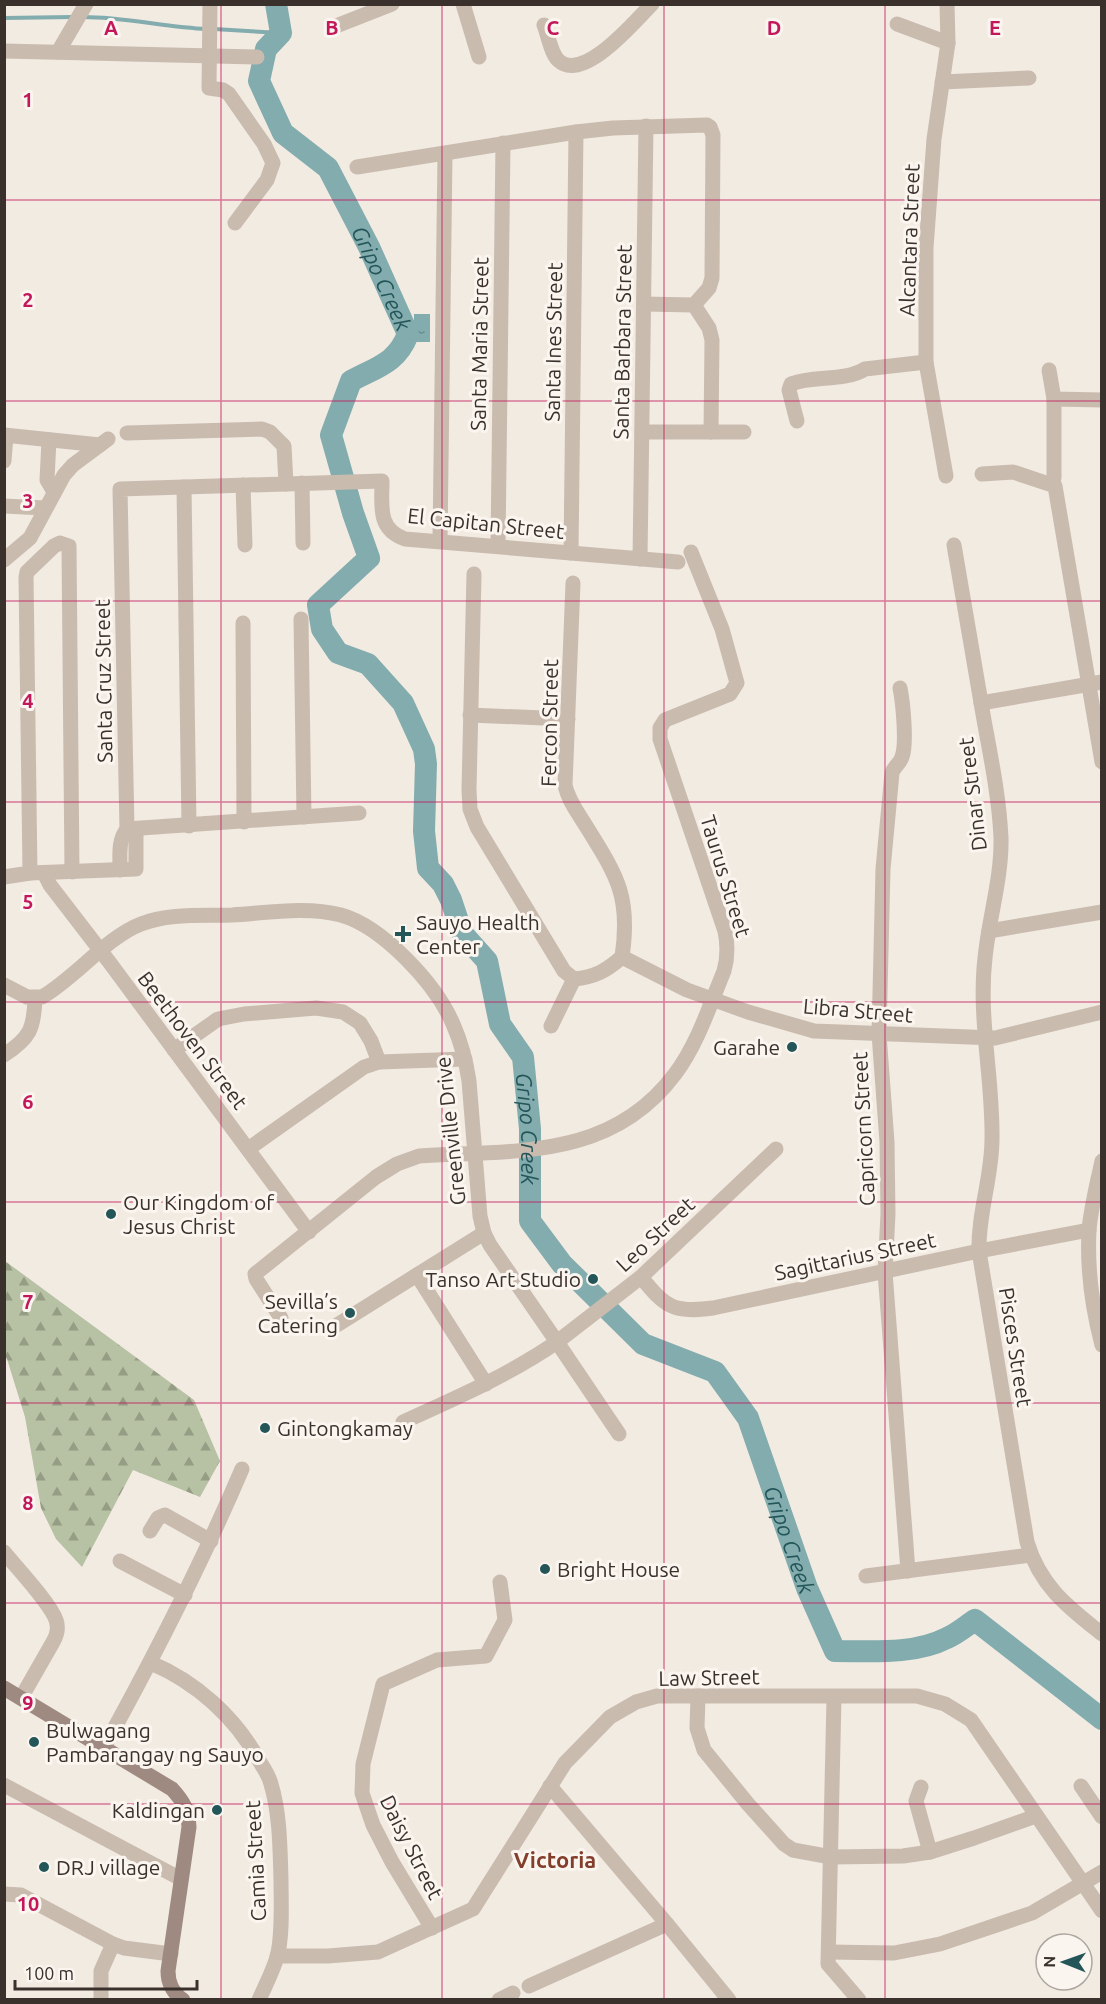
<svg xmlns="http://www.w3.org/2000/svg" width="1106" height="2004" viewBox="0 0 1106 2004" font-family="Ubuntu,sans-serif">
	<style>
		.forest { fill: url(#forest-firs) }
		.water { fill: url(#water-ripples) }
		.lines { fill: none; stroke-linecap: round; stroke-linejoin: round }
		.stream { stroke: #83acae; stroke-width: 4 }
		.river { stroke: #83acae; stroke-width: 22 }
		.minor { stroke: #cabbaf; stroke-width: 15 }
		.tertiary { stroke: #cabbaf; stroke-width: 15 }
		.secondary { stroke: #9e8a80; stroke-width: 15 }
		.grid { fill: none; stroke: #c2185b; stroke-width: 1.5; stroke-opacity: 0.55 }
		.poi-dot { fill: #245659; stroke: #faf5ef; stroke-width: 2 }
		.labels { text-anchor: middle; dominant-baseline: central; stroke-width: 6; stroke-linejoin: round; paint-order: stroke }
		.street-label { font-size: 21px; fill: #3a302c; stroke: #faf5ef }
		.poi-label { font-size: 21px; fill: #3a302c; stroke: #faf5ef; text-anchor: start }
		.water-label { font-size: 22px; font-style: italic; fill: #245659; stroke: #faf5ef }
		.neighbourhood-label { font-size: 22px; font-weight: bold; fill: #833f2b; stroke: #faf5ef }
		.grid-label { font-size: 20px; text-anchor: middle; font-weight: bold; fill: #c2185b; stroke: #faf5ef; stroke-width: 6; stroke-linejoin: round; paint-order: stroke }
	</style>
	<defs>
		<pattern id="forest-firs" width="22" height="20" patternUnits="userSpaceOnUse" patternTransform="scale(1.5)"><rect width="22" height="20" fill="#b7c1a3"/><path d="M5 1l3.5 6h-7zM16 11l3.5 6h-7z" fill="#969d85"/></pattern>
		<pattern id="water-ripples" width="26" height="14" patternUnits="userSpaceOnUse" patternTransform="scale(1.5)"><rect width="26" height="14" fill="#83acae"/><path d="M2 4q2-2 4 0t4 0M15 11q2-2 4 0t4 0" fill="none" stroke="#6c8c8e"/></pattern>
	</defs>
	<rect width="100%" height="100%" fill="#f2ebe2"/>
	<path class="forest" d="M 5,1261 L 194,1400 L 220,1461 L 200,1497 L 133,1470 L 82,1567 L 56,1539 L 41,1508 L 25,1417 L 7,1359 L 5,1356 Z"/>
	<rect class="water" x="414" y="314" width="16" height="28"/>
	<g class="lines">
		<g class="stream">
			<path d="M 83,17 C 125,17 165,27 207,29"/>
			<path d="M 4,18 L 73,17"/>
			<path d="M 214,29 L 281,33"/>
		</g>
		<path class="river" id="s1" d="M 276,4 L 281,33 L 266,49 L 259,81 L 283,133 L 328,168 L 369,247 L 408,334 C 397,363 377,367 351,381 L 331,435 L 353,513 L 369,558 L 318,605 L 322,629 L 338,653 L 368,664 L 403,703 L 424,749 L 426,764 L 424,831 L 428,868 L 443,884 L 451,900 L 462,933 L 487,961 L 500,1024 L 523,1057 L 530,1129 L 530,1221 L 562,1264 L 643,1344 L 715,1372 L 748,1418 L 807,1588 L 835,1651 C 871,1651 914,1655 947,1638 C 957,1634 966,1626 975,1620 L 1102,1719"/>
		<g class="minor">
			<path d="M 210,4 L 209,88 L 223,90 L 229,94 L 264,144 L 273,163 L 267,180 L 235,223"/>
			<path d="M 463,4 L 479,57"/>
			<path d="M 897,24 L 948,43"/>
			<path d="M 544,25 C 548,35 551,53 558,60 C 583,84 635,21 652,4"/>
			<path d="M 336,26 L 392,4"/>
			<path d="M 4,51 L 257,57"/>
			<path d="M 58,52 L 86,4"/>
			<path d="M 942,82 L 1029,78"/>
			<path d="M 357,167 L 576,132 L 613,128 L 707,125 L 710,127 L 713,135 L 712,278 L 709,288 L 694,305 L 644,304"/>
			<path d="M 694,305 L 709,328 L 712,340 L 711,432"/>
			<path d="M 1049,370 L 1054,399 L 1054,478"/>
			<path d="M 1054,399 L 1102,400"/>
			<path d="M 797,421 L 789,390 L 791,384 C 814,375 844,382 865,369 L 926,362"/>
			<path d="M 642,432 L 744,432"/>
			<path d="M 127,433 L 262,429 L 270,432 L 284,446 L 286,484"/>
			<path d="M 4,435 L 100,445"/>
			<path d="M 49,440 L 47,480 L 54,492"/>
			<path d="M 4,461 L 6,436"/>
			<path d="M 982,474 L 1013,472 L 1055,486 L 1102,762"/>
			<path d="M 946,476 L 926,362 L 926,248 L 934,139 L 948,43 L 947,4"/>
			<path d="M 302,483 L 303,543"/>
			<path d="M 243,485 L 245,545"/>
			<path d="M 184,487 L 189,826"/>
			<path d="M 4,506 L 45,508"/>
			<path d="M 440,541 L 445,154"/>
			<path d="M 498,545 L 503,143"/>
			<path d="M 954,545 C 964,604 974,662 984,720 C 991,758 999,797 1001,837 C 1002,878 989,917 985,958 C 978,1018 993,1078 992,1139 C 992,1177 978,1213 979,1251 L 1089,1230"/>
			<path d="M 571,553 L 576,132"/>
			<path d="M 640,559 L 646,126"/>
			<path d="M 4,560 L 30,538 L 64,475 L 73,465 L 108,439"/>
			<path d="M 474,574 L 469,790 L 470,809 L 477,827 L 564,971 L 574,979"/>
			<path d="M 573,583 L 565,785 C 568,800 578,813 586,826 C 617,876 631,896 622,957"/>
			<path d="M 301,619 L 304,817"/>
			<path d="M 243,623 L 244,822"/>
			<path d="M 900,688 C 903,703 907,744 902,757 C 900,764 894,766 892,773 L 883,869 L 879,1034 L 887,1142 L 888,1214 L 885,1272 L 908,1571"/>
			<path d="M 981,703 L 1102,682"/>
			<path d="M 470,715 L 568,719"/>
			<path d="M 127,829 L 359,813"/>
			<path d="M 120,870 C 120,855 118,840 127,829 L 120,489 L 382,481 C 382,506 377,529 405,539 L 678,562"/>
			<path d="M 30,873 L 26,577 L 27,572 L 54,546 L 60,543 L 69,546 L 72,872"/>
			<path d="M 44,873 L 50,885 L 110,963 L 309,1232"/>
			<path d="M 4,877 L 30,873 L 136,869 L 136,829"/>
			<path d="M 989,931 L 1102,912"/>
			<path d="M 622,957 L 687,990 L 748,1012 L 814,1031 L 995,1038 L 1102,1012"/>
			<path d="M 574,979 C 595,977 606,971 622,957"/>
			<path d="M 551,1026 L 574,979"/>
			<path d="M 174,1050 L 218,1019 L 244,1014 L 316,1008 L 343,1012 L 360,1023 L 371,1041 L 379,1062"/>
			<path d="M 4,1055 C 30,1038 34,1029 35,998"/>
			<path d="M 248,1149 L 364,1067 L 379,1062 L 465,1059"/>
			<path d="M 1102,1161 C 1097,1184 1091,1207 1089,1230 C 1087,1268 1092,1307 1102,1345"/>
			<path d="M 417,1275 L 486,1384"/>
			<path d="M 641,1277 L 776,1149"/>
			<path d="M 281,1318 L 256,1279 L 255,1274 L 376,1177 L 397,1164 L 419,1156 C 515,1150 611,1160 675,1074 C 697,1045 710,1005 724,971 C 728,957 728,946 725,931 L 660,739 L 660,728 L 665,720 L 730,694 L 737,683 L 722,629 L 691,552"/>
			<path d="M 337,1325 L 484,1233"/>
			<path d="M 403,1422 C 456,1398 509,1375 557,1342 L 619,1434"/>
			<path d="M 150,1531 L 158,1518 L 165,1515 L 211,1541"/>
			<path d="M 4,1552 C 17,1568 51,1604 56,1620 C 59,1628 57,1635 53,1642 L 21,1698"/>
			<path d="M 120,1561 L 185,1595"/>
			<path d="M 866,1576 L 1031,1555"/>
			<path d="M 151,1663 C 196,1682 235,1717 258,1759 C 263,1767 269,1775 271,1784 C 280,1814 280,1848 281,1879 C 281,1901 283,1936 277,1957 C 273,1971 265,1986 259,2000"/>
			<path d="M 698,1696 L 697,1728 L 704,1750 L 748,1804 L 784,1844 L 793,1850 L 831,1857 L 903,1856 L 930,1852 L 974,1838 L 1036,1816"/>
			<path d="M 834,1698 L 828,1964 L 859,2000"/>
			<path d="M 103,1749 C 154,1657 201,1565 242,1469"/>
			<path d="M 4,1785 L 181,1879"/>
			<path d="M 550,1786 L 667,1924 L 729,2000"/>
			<path d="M 1081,1786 L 1102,1817"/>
			<path d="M 921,1787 L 916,1801 L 930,1852"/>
			<path d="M 4,1894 L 21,1895 L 113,1944 L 124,1948 L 171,1954"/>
			<path d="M 432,1928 L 392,1862 L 373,1825 L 362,1793 L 363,1764 L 383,1684 L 437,1660 L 486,1656 L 505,1620 L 500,1582"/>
			<path d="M 829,1952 L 894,1953 L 940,1944 L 1032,1913 L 1102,1872"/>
			<path d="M 277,1956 L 328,1956 L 378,1952 L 473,1909 L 565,1763 L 610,1717 L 636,1702 L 657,1696 L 917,1696 L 945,1704 L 971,1720 L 1102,1911"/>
			<path d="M 529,1986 L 667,1924"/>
			<path d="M 101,2000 L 101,1971 L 113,1944"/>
			<path d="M 499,2000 L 513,1993"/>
		</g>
		<path class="tertiary" d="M 4,985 L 27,997 L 42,997 C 75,978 107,937 141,924 C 168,913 203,916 232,915 C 267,913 306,906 341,915 C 383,927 436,984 453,1024 C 461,1042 466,1061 469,1081 L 480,1216 L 484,1233 L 490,1245 L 557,1342 L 641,1277 C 666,1308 674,1313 713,1308 L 979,1251 L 1027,1542 C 1040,1586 1068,1607 1102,1634"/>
		<path class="secondary" d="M 4,1688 L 172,1789 C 184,1802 188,1810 189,1827 L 168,1971 C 168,1983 172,1992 183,2000"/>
	</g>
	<path class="grid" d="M 221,4 L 221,2000M 442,4 L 442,2000M 664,4 L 664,2000M 885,4 L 885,2000M 4,200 L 1102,200M 4,401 L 1102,401M 4,601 L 1102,601M 4,802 L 1102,802M 4,1002 L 1102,1002M 4,1202 L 1102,1202M 4,1403 L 1102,1403M 4,1603 L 1102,1603M 4,1804 L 1102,1804"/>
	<g class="poi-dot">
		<path d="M400 925h6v6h6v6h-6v6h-6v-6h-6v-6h6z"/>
		<circle cx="792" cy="1047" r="6"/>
		<circle cx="111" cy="1214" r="6"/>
		<circle cx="593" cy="1279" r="6"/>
		<circle cx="350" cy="1313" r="6"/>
		<circle cx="265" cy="1428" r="6"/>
		<circle cx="545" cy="1569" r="6"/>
		<circle cx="34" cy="1742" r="6"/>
		<circle cx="217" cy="1810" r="6"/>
		<circle cx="44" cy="1867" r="6"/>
	</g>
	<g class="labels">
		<g class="street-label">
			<text transform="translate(909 240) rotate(-88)">Alcantara Street</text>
			<text transform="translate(553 342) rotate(-89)">Santa Ines Street</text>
			<text transform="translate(622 342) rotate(-89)">Santa Barbara Street</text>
			<text transform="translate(479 344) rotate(-89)">Santa Maria Street</text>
			<text transform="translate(486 523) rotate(6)">El Capitan Street</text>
			<text transform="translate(103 681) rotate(-91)">Santa Cruz Street</text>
			<text transform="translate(549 723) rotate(-89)">Fercon Street</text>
			<text transform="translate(972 794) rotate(-97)">Dinar Street</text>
			<text transform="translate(726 876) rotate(73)">Taurus Street</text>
			<text transform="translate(858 1010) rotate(5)">Libra Street</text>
			<text transform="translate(193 1040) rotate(53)">Beethoven Street</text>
			<text transform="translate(863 1129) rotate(-93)">Capricorn Street</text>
			<text transform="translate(450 1131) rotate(-96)">Greenville Drive</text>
			<text transform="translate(655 1234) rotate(-43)">Leo Street</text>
			<text transform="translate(855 1256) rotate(-12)">Sagittarius Street</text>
			<text transform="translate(1016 1347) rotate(81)">Pisces Street</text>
			<text transform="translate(709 1677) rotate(-1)">Law Street</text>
			<text transform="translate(412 1847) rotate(63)">Daisy Street</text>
			<text transform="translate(255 1861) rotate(-93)">Camia Street</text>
		</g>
		<g class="poi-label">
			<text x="416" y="922">Sauyo Health<tspan x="416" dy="24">Center</tspan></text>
			<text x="780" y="1047" text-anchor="end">Garahe</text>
			<text x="123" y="1202">Our Kingdom of<tspan x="123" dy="24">Jesus Christ</tspan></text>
			<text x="581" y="1279" text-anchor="end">Tanso Art Studio</text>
			<text x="338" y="1301" text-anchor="end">Sevilla’s<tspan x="338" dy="24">Catering</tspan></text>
			<text x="277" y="1428">Gintongkamay</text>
			<text x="557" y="1569">Bright House</text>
			<text x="46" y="1730">Bulwagang<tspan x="46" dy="24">Pambarangay ng Sauyo</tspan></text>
			<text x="205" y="1810" text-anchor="end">Kaldingan</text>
			<text x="56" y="1867">DRJ village</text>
		</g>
		<g class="water-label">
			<text stroke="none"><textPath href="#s1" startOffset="321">Gripo Creek</textPath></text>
			<text stroke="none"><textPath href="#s1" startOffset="1311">Gripo Creek</textPath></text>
			<text stroke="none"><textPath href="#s1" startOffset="1833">Gripo Creek</textPath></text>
		</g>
		<g class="neighbourhood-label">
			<text x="555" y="1859">Victoria</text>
		</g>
	</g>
	<g class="grid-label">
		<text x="111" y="35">A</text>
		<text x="332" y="35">B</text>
		<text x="553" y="35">C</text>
		<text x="774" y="35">D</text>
		<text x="995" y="35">E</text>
		<text x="28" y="107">1</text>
		<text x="28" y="307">2</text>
		<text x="28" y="508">3</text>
		<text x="28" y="708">4</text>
		<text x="28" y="909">5</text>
		<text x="28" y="1109">6</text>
		<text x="28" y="1309">7</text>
		<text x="28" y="1510">8</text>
		<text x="28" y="1710">9</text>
		<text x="28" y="1911">10</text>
	</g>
	<rect width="1106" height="2004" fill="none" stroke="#3a302c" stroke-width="12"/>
	<g transform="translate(1064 1962) rotate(271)"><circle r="28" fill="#faf5ef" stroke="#ada6a1" stroke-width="1.5"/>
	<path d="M0-4.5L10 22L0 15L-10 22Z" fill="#245659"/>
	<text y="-9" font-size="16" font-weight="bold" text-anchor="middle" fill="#3a302c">N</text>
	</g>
	<path d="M15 1980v9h182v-9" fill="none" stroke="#3a302c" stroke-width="3"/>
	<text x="24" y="1980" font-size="18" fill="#3a302c" stroke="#faf5ef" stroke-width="4.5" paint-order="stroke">100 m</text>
</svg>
